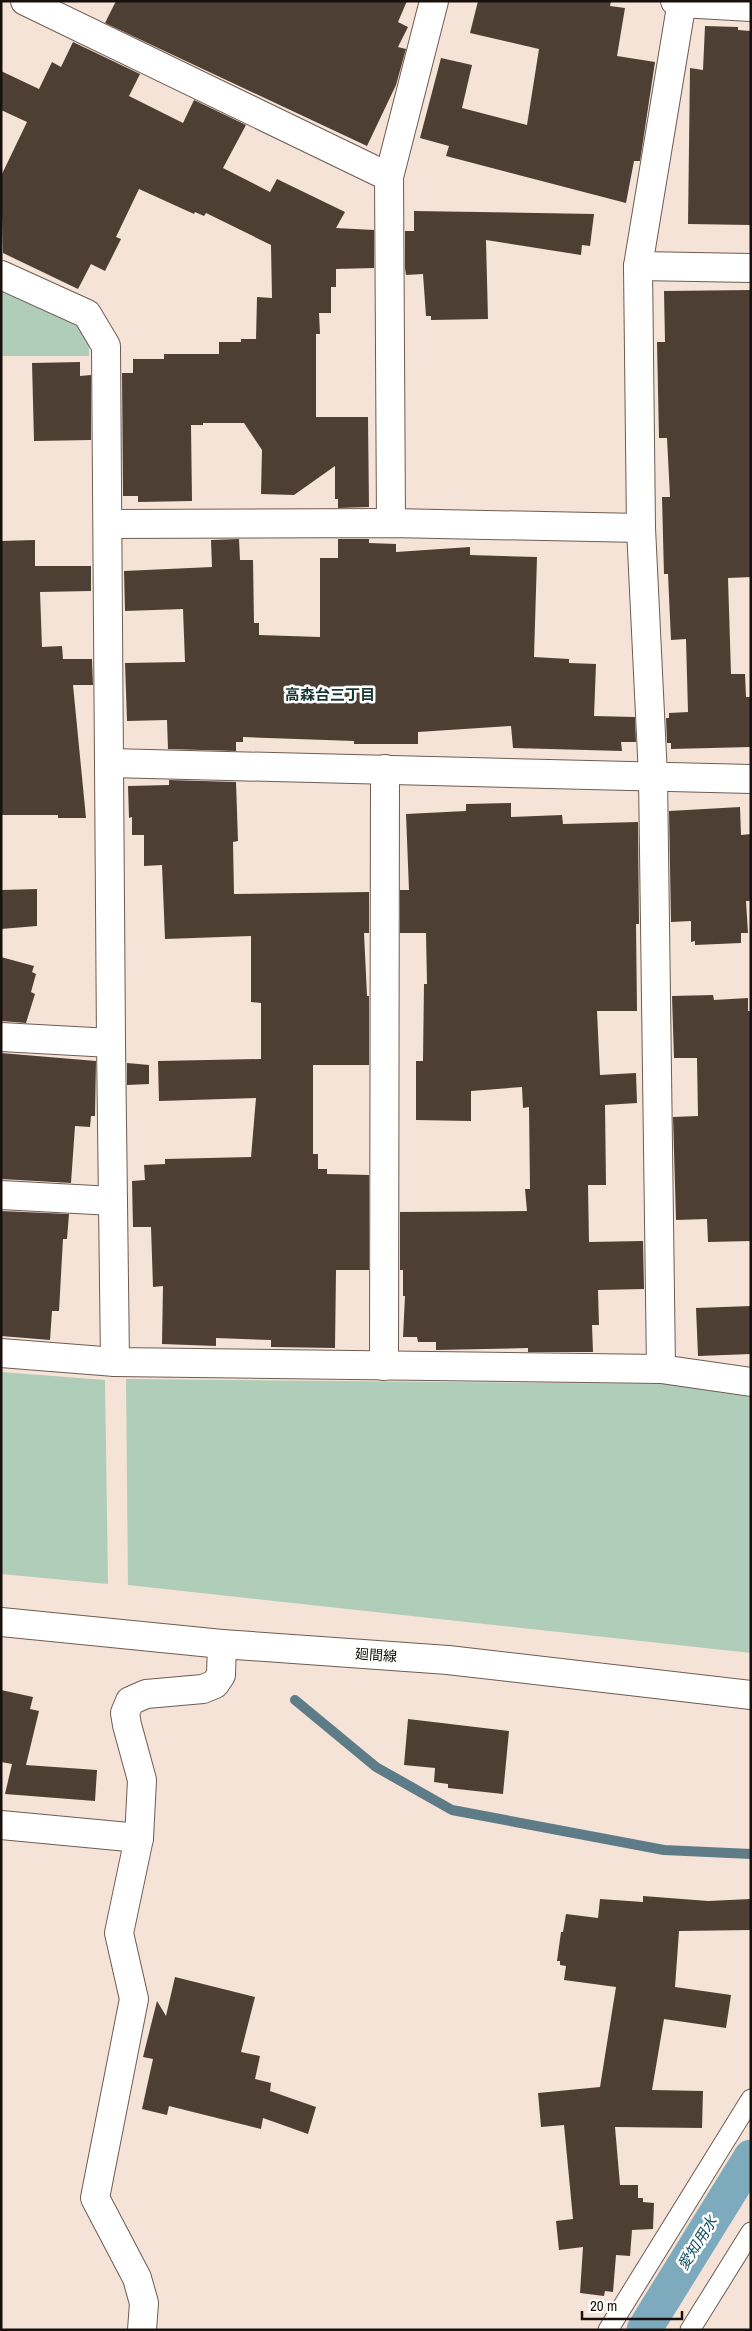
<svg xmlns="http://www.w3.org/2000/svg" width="752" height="2331" viewBox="0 0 752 2331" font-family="'Archivo Narrow','Noto Sans JP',sans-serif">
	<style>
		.green { fill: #afcdb8 }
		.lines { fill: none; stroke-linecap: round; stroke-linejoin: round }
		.stream { stroke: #5e7c88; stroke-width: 10 }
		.canal { stroke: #7dabbd; stroke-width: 35 }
		.building { fill: #4e3f35 }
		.service-casing { stroke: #6d5c52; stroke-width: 21 }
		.minor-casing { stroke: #6d5c52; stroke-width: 30 }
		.tertiary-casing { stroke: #6d5c52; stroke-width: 30 }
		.service { stroke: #fff; stroke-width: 19 }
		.minor { stroke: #fff; stroke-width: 28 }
		.tertiary { stroke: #fff; stroke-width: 28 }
		.labels { text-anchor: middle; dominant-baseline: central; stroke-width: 5; stroke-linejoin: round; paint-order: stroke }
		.street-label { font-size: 14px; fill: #17100d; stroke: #fff }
		.neighbourhood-label { font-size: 15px; font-weight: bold; fill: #173731; stroke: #fff }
		.water-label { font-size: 15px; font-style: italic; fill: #104f63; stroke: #fff }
	</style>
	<rect width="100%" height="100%" fill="#f6e3d7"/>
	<g class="green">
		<path d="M 1,290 L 81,328 L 89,342 L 89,356 L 1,356 Z"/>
		<path d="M 1,1372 L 105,1380 L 108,1584 L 1,1574 Z"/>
		<path d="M 126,1379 L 666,1384 L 751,1397 L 751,1653 L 128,1585 Z"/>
	</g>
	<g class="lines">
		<path class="stream" d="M 295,1700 L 376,1767 L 452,1810 L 664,1850 L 751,1854"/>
		<path class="canal" d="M 644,2330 L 751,2157"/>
	</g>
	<g class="building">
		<path d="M 116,1 L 407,1 L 398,22 L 408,27 L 398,47 L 406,49 L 396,85 L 367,146 L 105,23 Z"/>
		<path d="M 478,1 L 611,1 L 610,6 L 625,8 L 617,56 L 655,62 L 640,161 L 634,161 L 626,203 L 446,156 L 449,146 L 420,138 L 441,58 L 472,65 L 462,108 L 527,125 L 539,49 L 470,33 Z"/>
		<path d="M 705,26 L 738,27 L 738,30 L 751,31 L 751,225 L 688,224 L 690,68 L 703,70 Z"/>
		<path d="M 73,42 L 140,74 L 129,96 L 183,123 L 194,100 L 246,125 L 223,168 L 270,192 L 277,179 L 345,212 L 336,228 L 374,230 L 374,268 L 336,269 L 336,287 L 331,287 L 331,313 L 319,313 L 320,334 L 316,334 L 316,417 L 368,417 L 369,507 L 338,508 L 338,499 L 335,499 L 335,466 L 294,495 L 261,494 L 262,450 L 244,423 L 203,423 L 203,425 L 191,425 L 192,501 L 138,502 L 138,496 L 123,496 L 122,373 L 133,373 L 133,359 L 164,359 L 164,354 L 219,354 L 219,342 L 241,342 L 241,339 L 256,339 L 257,297 L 272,298 L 271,245 L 206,213 L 204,216 L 195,212 L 194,214 L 139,189 L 116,237 L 121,239 L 105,271 L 91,264 L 78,289 L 3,253 L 1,176 L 27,122 L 1,110 L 1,71 L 39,89 L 52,62 L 61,67 Z"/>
		<path d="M 414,211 L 594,214 L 590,246 L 582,245 L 581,255 L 486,240 L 488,319 L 431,320 L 431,316 L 426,316 L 423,274 L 406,275 L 405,268 L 405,231 L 414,231 Z"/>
		<path d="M 751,290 L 751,577 L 728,578 L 731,674 L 745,674 L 746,697 L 751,697 L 751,747 L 671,749 L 671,743 L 667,743 L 666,718 L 669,718 L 669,713 L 688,712 L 686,639 L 671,640 L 668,574 L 664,574 L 662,497 L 670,497 L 667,438 L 659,438 L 657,342 L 665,342 L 664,291 Z"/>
		<path d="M 80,362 L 80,376 L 91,375 L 91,440 L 34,441 L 32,363 Z"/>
		<path d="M 239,539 L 240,560 L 253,560 L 254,623 L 259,623 L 259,635 L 320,637 L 320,558 L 338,558 L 338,539 L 369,539 L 369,543 L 396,544 L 396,552 L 470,547 L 470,555 L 537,557 L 534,657 L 569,659 L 569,663 L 596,664 L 594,716 L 635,717 L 636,742 L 621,742 L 622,751 L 513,748 L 511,726 L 418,732 L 418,744 L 354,744 L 354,741 L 243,737 L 243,742 L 236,742 L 236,751 L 168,749 L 167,720 L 127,721 L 125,663 L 185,662 L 183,609 L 125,611 L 124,571 L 212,567 L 211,540 Z"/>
		<path d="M 35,540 L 35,566 L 91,566 L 91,591 L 40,592 L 42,647 L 62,646 L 63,659 L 92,659 L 93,685 L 73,685 L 86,818 L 58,818 L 58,815 L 1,815 L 1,541 Z"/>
		<path d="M 169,780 L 236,782 L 238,841 L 233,842 L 234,894 L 369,892 L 369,933 L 364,933 L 367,996 L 369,996 L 369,1065 L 313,1065 L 313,1154 L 318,1154 L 318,1169 L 327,1169 L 327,1174 L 369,1175 L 369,1270 L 336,1270 L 335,1348 L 271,1347 L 271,1340 L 216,1338 L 216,1346 L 162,1344 L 163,1286 L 153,1287 L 151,1227 L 133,1227 L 132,1181 L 145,1180 L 144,1165 L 165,1164 L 165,1159 L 251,1157 L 256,1098 L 159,1101 L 158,1061 L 261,1059 L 261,1003 L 251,1002 L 251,936 L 165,939 L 162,865 L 144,866 L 144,835 L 132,835 L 132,817 L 129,818 L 128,786 L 169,785 Z"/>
		<path d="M 511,803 L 511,817 L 562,815 L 563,824 L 638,822 L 639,924 L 636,924 L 637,1011 L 597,1011 L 600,1075 L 636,1073 L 637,1103 L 605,1105 L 606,1185 L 588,1185 L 589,1242 L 643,1241 L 644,1289 L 598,1290 L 599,1325 L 592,1325 L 593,1352 L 528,1352 L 528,1348 L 436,1350 L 436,1342 L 418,1342 L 417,1337 L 403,1337 L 405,1296 L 403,1296 L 403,1270 L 400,1270 L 400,1212 L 527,1211 L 525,1189 L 530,1189 L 529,1107 L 523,1108 L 522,1087 L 471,1091 L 471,1121 L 416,1120 L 416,1061 L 423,1061 L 424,984 L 427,984 L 426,933 L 400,933 L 400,890 L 409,890 L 406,814 L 466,811 L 466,804 Z"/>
		<path d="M 740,807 L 741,835 L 751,834 L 751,901 L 746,901 L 748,933 L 741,933 L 741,943 L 695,945 L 695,941 L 691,942 L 691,921 L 671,922 L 669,811 Z"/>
		<path d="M 37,889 L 37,926 L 1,929 L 1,890 Z"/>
		<path d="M 1,957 L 34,966 L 32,972 L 36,974 L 31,992 L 35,994 L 26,1023 L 1,1021 Z"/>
		<path d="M 713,995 L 714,1000 L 748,998 L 748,1011 L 751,1011 L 751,1241 L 708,1242 L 707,1219 L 676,1220 L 673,1117 L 698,1116 L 697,1058 L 674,1058 L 672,996 Z"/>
		<path d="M 1,1053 L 96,1061 L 95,1116 L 91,1116 L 90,1127 L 75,1126 L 71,1183 L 1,1179 Z"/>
		<path d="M 127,1063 L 149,1065 L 149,1084 L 127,1085 Z"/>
		<path d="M 1,1211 L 69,1214 L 67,1239 L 63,1239 L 59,1311 L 52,1311 L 50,1340 L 1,1336 Z"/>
		<path d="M 751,1306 L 751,1354 L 698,1356 L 696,1308 Z"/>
		<path d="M 1,1690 L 33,1697 L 30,1709 L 39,1711 L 26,1765 L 97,1770 L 95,1801 L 5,1794 L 12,1764 L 1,1762 Z"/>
		<path d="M 408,1719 L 509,1731 L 503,1794 L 448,1788 L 448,1784 L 434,1782 L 435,1768 L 404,1765 Z"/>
		<path d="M 643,1896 L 708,1901 L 751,1899 L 751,1930 L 679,1931 L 675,1987 L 731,1995 L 726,2028 L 664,2019 L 652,2090 L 703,2091 L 702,2128 L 615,2127 L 620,2185 L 638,2185 L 638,2198 L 643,2198 L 643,2202 L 654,2203 L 653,2229 L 632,2230 L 630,2256 L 616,2255 L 613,2292 L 605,2291 L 604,2296 L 580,2293 L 583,2247 L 559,2250 L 556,2221 L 573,2219 L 564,2125 L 541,2127 L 538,2093 L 600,2087 L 616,1987 L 564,1980 L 566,1966 L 560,1965 L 560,1961 L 557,1961 L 561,1932 L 563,1932 L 566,1914 L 598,1918 L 600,1899 L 643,1902 Z"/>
		<path d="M 175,1977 L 255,1997 L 241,2052 L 260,2056 L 255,2079 L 271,2083 L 270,2091 L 316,2107 L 308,2134 L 263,2118 L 261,2129 L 169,2106 L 167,2115 L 142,2109 L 153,2059 L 143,2057 L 157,2001 L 166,2016 Z"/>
	</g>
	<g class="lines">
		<g class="service-casing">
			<g id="service">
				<path d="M 608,2330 L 751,2099"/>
				<path d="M 690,2330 L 751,2232"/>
			</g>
		</g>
		<g class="minor-casing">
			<g id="minor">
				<path d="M 25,1 L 389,177"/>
				<path d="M 675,1 L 681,3 L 751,7"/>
				<path d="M 638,266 L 751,268"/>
				<path d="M 1,275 L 87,314 L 106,346 L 111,1043 L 115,1362"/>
				<path d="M 391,523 L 389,177 L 434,1"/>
				<path d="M 108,524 L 391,523 L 641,528"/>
				<path d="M 110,763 L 751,779"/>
				<path d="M 1,1037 L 111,1043"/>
				<path d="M 1,1195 L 113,1201"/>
				<path d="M 1,1353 L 115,1362 L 661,1369 L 751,1382"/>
				<path d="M 384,1366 L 385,769"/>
				<path d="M 661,1369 L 653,776 L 641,528 L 638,266 L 682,1"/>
				<path d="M 1,1825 L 139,1838"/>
				<path d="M 142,2330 L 144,2303 L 137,2278 L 95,2198 L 134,1999 L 119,1933 L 139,1838 L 142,1780 L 127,1725 L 125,1713 L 130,1701 L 146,1694 L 203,1689 L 215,1684 L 221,1675 L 222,1644"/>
			</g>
		</g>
		<g class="tertiary-casing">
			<path id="tertiary" d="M 1,1622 L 222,1644 L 448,1660 L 751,1695"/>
		</g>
		<use href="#service" class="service"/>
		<use href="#minor" class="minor"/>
		<use href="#tertiary" class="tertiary"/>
	</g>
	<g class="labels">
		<g class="street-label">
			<text transform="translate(376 1655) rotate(4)">廻間線</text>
		</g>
		<g class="neighbourhood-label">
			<text x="330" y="694">高森台三丁目</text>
		</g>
		<g class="water-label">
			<text transform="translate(697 2243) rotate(-58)">愛知用水</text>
		</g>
	</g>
	<rect width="752" height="2331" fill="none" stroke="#17100d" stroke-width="5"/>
	<path d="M582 2311v8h100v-8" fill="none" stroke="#17100d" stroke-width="2.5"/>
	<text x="590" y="2311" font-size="15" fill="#17100d" stroke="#ffffff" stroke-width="4" paint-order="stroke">20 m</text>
</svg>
